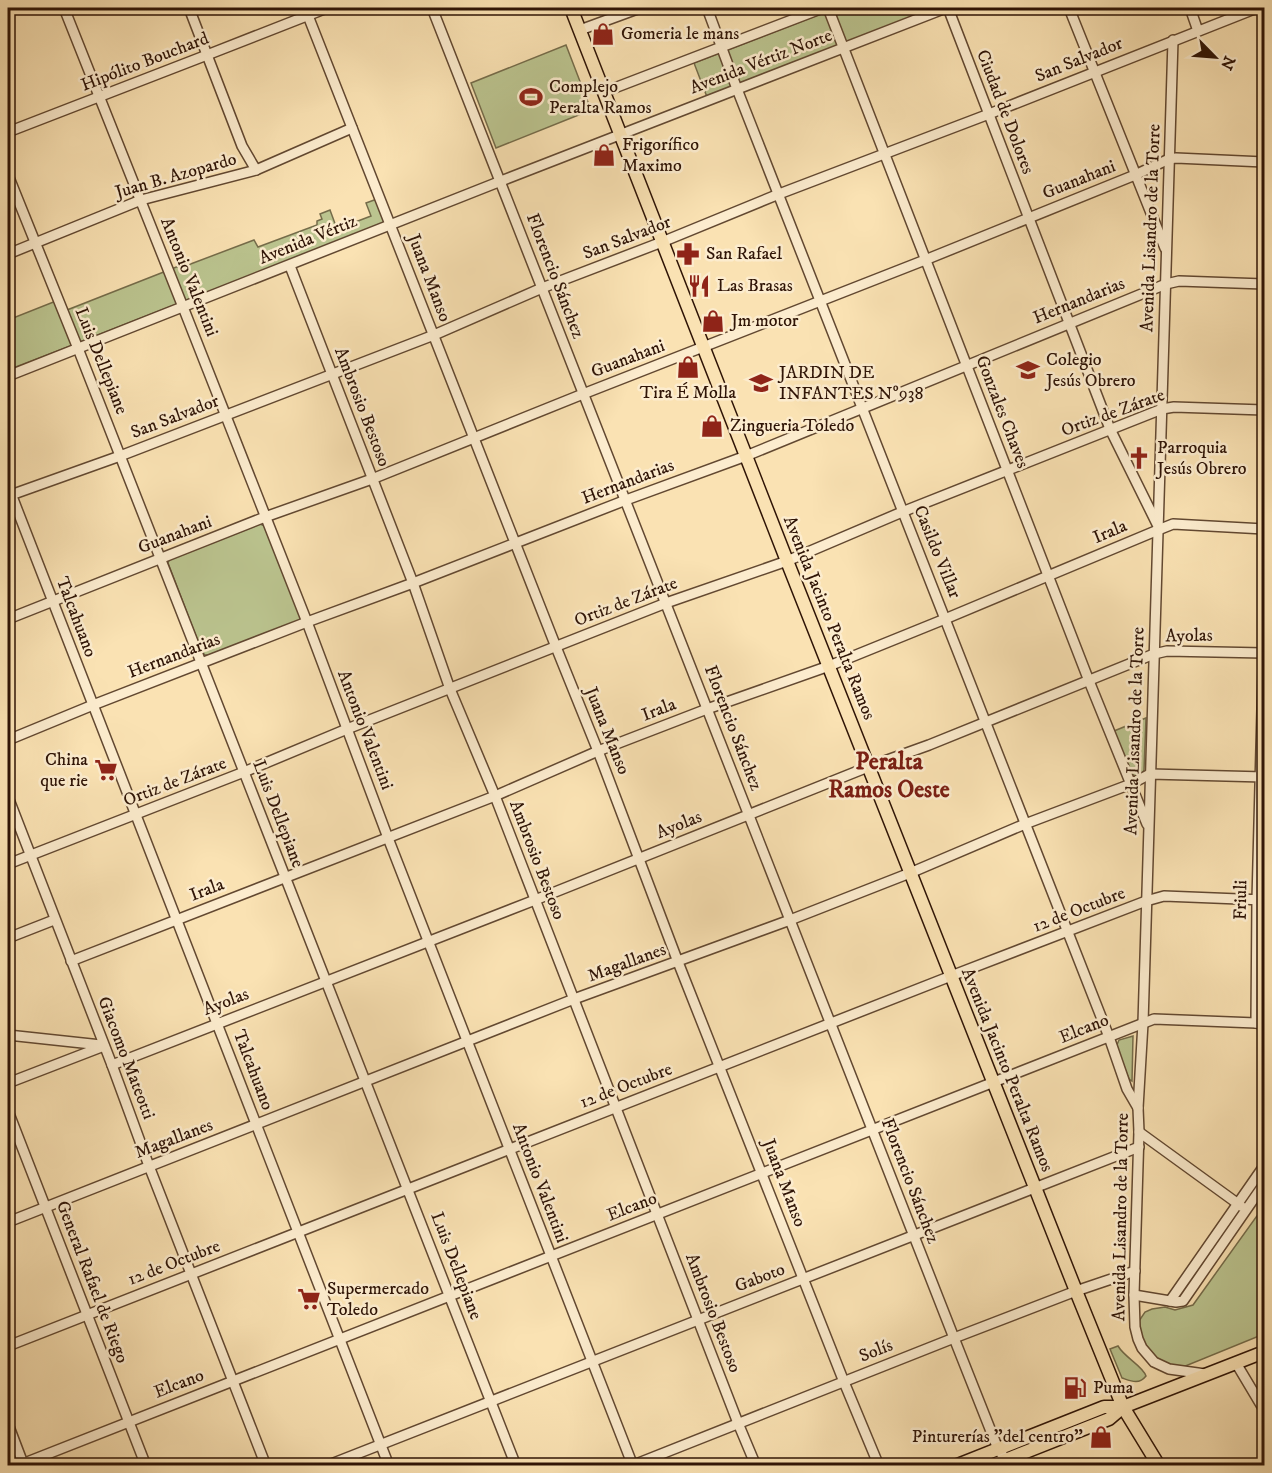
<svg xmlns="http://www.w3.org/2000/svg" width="1272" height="1473" viewBox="0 0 1272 1473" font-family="'IM FELL DW Pica',serif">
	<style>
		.green { fill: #bbc48f; stroke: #756c4a; stroke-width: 1.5 }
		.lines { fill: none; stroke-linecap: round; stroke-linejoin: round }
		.minor-casing { stroke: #624831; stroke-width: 12 }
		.major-casing { stroke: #2f1406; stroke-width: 15 }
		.minor { stroke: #fcecce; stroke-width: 9 }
		.major { stroke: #fae2b3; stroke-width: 12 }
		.labels { text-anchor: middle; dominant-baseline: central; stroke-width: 5; stroke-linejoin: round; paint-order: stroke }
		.poi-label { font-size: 18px; fill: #2f1406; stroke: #fcecce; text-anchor: start }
		.street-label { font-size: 18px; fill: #2f1406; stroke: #fcecce }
		.district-label { font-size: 24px; font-weight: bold; fill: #7a1f14; stroke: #fcecce }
	</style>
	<rect width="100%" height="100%" fill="#fae2b3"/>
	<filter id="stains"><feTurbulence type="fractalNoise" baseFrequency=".00333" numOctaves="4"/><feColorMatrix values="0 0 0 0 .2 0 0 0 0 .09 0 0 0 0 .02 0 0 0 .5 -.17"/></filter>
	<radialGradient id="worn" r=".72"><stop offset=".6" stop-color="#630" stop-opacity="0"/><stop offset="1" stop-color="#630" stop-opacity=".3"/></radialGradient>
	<g class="green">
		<path d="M 836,8 L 935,8 L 707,97 L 694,63 Z"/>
		<path d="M 566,45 L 591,110 L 496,148 L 471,83 Z"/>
		<path d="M 377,199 L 386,222 L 80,342 L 67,310 L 179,266 L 180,268 L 254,240 L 258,247 L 317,225 L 317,221 L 322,219 L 320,214 L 330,210 L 337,229 L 371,216 L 366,203 Z"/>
		<path d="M 56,301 L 73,345 L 8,370 L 8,320 Z"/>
		<path d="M 260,524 L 265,526 L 300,616 L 300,619 L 298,621 L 209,655 L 205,655 L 202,652 L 168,563 L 169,560 Z"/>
		<path d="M 1146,718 L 1144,770 L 1143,772 L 1137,777 L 1131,774 L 1114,731 Z"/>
		<path d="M 1133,1036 L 1132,1081 L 1129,1079 L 1116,1047 L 1119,1040 Z"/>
		<path d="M 1264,1206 L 1264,1334 L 1183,1367 L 1166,1365 L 1153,1358 L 1143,1344 L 1138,1330 L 1139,1321 L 1145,1312 L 1152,1309 L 1165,1307 L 1175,1310 L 1193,1305 Z"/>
		<path d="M 1118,1346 C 1125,1358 1143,1366 1146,1376 C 1139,1385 1131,1381 1122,1378 L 1110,1349 Z"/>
	</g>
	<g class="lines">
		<g class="minor-casing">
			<g id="minor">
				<path d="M 64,8 L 183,307 L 307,622 L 388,838 L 633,1466"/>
				<path d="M 189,8 L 242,146 L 256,170"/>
				<path d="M 305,8 L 556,647 L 598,751 L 678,962 L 844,1382 L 879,1466"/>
				<path d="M 432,8 L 954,1338 L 998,1449 L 1011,1466"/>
				<path d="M 707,8 L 737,89 L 1109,1037 L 1127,1089 L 1138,1108"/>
				<path d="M 828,8 L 1089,681 L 1147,824"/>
				<path d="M 948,8 L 1110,429 L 1157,524"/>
				<path d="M 1069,8 L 1165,248"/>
				<path d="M 1190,8 L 1198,31"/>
				<path d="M 8,11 L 16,8"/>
				<path d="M 580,30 L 640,8"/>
				<path d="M 1173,40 L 1143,1023 L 1138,1108 L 1139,1132 L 1134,1295 L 1135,1327 L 1138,1339 L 1142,1348 L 1154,1362 L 1169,1369 L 1205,1374"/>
				<path d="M 604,92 L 823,8"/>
				<path d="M 8,132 L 207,55 L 327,8"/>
				<path d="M 8,175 L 79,351 L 516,1466"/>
				<path d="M 8,254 L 141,200 L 256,170 L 352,128"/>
				<path d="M 290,266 L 413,583 L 450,689 L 495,796 L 738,1423 L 756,1466"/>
				<path d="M 8,376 L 501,181 L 946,8"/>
				<path d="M 8,486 L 389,1466"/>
				<path d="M 8,496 L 120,456 L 434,335 L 542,288 L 662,242 L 779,194 L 989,114 L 1257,8"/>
				<path d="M 8,619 L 265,517 L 372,479 L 583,394 L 925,260 L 1135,175 L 1169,159 L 1176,158 L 1264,162"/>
				<path d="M 8,740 L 93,705 L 307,622 L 413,583 L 626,500 L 746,456 L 1166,284 L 1179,281 L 1264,284"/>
				<path d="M 8,797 L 112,1065 L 149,1166 L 266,1466"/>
				<path d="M 8,864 L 244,772 L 347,729 L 666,603 L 787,561 L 902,512 L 1162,409 L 1174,407 L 1264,410"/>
				<path d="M 8,938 L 54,920"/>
				<path d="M 71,961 L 495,796 L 598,751 L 707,709 L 829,666 L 945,619 L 1158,530 L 1173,524 L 1264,529"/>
				<path d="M 1256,1023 L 1257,900 L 1264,633"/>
				<path d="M 8,1035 L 101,1045"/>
				<path d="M 112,1065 L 535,900 L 868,767 L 929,745 L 1154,654 L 1167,651 L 1264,653"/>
				<path d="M 8,1083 L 104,1046"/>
				<path d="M 8,1111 L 146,1466"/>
				<path d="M 1139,1132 L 1241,1206"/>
				<path d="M 8,1222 L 574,999 L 790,920 L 910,873 L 1025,824 L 1131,784 L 1150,774 L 1264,777"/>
				<path d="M 1134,1295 L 1176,1302 L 1183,1301 L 1264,1184"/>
				<path d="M 1170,1301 L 1264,1166"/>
				<path d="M 8,1346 L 951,976 L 1146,901 L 1164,896 L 1264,900"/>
				<path d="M 1236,1363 L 1264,1410"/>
				<path d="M 8,1424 L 24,1466"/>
				<path d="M 17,1466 L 1154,1019 L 1256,1023 L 1262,1024 L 1264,1026"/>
				<path d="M 326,1466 L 1139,1147"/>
				<path d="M 631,1466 L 954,1338 L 1076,1291 L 1135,1271"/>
			</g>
		</g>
		<g class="major-casing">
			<g id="major">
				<path d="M 571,8 L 787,561 L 1076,1291 L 1123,1407 L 1159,1466"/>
				<path d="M 955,1466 L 1104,1407 L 1123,1407"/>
				<path d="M 990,1466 L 1109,1419 L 1123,1407 L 1264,1352"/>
			</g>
		</g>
		<use href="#minor" class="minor"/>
		<use href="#major" class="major"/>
	</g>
	<defs>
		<g id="shop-bare" transform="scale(1.8)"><path d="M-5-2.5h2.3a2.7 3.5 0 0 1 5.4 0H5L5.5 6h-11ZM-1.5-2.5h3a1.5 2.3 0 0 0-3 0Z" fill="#8f2418" stroke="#fcecce" stroke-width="2.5" paint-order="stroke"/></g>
		<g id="stadium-bare" transform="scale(1.8)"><path d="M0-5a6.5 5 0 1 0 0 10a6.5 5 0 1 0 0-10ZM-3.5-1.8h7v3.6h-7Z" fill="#8f2418" stroke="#fcecce" stroke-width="2.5" paint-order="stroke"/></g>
		<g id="pharmacy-bare" transform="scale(1.8)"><path d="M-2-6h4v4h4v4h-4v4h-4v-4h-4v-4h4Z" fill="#8f2418" stroke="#fcecce" stroke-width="2.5" paint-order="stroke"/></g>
		<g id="restaurant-bare" transform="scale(1.8)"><path d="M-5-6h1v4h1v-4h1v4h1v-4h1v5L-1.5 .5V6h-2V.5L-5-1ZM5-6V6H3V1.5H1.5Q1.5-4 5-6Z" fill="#8f2418" stroke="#fcecce" stroke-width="2.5" paint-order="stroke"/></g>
		<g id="school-bare" transform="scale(1.8)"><path d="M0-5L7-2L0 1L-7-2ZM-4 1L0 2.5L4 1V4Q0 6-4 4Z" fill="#8f2418" stroke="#fcecce" stroke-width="2.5" paint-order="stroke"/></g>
		<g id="church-bare" transform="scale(1.8)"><path d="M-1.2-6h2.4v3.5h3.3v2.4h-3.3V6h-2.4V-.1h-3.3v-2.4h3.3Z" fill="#8f2418" stroke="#fcecce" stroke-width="2.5" paint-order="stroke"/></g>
		<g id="supermarket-bare" transform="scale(1.8)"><path d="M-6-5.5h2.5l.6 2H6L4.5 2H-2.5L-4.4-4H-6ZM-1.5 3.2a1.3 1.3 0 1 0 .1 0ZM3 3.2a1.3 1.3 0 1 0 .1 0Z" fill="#8f2418" stroke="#fcecce" stroke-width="2.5" paint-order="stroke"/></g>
		<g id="fuel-bare" transform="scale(1.8)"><path d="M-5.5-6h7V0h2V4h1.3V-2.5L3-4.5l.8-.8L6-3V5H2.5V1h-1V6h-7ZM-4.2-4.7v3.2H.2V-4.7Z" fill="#8f2418" stroke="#fcecce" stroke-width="2.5" paint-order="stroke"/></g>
	</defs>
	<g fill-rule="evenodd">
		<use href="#shop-bare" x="603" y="34"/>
		<use href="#stadium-bare" x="531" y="97"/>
		<use href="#shop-bare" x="604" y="155"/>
		<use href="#pharmacy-bare" x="688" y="254"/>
		<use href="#restaurant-bare" x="699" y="286"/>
		<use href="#shop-bare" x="713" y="321"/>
		<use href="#shop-bare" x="688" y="367"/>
		<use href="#school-bare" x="1028" y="370"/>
		<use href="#school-bare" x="761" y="383"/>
		<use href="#shop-bare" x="712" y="426"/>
		<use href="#church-bare" x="1139" y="458"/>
		<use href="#supermarket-bare" x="106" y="770"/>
		<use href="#supermarket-bare" x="309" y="1299"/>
		<use href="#fuel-bare" x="1075" y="1388"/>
		<use href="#shop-bare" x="1101" y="1437"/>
	</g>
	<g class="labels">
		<g class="poi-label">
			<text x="621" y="34">Gomeria le mans</text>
			<text x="549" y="87">Complejo<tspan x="549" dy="21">Peralta Ramos</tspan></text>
			<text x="622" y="145">Frigorífico<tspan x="622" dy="21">Maximo</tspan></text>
			<text x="706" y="254">San Rafael</text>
			<text x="717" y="286">Las Brasas</text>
			<text x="731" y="321">Jm motor</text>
			<text x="1046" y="360">Colegio<tspan x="1046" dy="21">Jesús Obrero</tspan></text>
			<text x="779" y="373">JARDIN DE<tspan x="779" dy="21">INFANTES Nº938</tspan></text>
			<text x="688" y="393" text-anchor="middle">Tira É Molla</text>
			<text x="730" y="426">Zingueria Toledo</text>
			<text x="1157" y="448">Parroquia<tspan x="1157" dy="21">Jesús Obrero</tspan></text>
			<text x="88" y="760" text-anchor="end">China<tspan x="88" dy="21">que rie</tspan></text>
			<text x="327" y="1289">Supermercado<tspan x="327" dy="21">Toledo</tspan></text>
			<text x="1093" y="1388">Puma</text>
			<text x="1083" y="1437" text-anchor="end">Pinturerías "del centro"</text>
		</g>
		<g class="street-label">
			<text transform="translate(1079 60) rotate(-22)">San Salvador</text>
			<text transform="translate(145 62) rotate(-21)">Hipólito Bouchard</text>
			<text transform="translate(761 62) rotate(-21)">Avenida Vértiz Norte</text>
			<text transform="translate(1005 112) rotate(69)">Ciudad de Dolores</text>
			<text transform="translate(176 176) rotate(-16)">Juan B. Azopardo</text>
			<text transform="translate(1079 180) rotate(-22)">Guanahani</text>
			<text transform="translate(1151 228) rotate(-88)">Avenida Lisandro de la Torre</text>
			<text transform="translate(627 238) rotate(-21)">San Salvador</text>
			<text transform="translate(308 240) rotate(-22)">Avenida Vértiz</text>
			<text transform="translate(555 276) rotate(69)">Florencio Sánchez</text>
			<text transform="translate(189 277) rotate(68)">Antonio Valentini</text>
			<text transform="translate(429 278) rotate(69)">Juana Manso</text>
			<text transform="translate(1079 301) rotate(-22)">Hernandarias</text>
			<text transform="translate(628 359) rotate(-21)">Guanahani</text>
			<text transform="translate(101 361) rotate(68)">Luis Dellepiane</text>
			<text transform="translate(362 407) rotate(69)">Ambrosio Bestoso</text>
			<text transform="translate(1002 412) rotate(69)">Gonzales Chaves</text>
			<text transform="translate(1113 413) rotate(-20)">Ortiz de Zárate</text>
			<text transform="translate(175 417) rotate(-21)">San Salvador</text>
			<text transform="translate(628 482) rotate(-21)">Hernandarias</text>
			<text transform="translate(1110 532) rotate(-23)">Irala</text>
			<text transform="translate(175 535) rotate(-21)">Guanahani</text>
			<text transform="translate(937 552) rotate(68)">Casildo Villar</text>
			<text transform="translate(626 602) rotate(-21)">Ortiz de Zárate</text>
			<text transform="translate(76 617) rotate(69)">Talcahuano</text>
			<text transform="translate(829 618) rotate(68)">Avenida Jacinto Peralta Ramos</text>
			<text transform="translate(1189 636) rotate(-1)">Ayolas</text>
			<text transform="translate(174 656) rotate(-21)">Hernandarias</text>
			<text transform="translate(659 710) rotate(-21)">Irala</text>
			<text transform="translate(733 728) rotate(69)">Florencio Sánchez</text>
			<text transform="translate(365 730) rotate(69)">Antonio Valentini</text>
			<text transform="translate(607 731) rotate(68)">Juana Manso</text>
			<text transform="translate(1135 731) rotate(-88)">Avenida Lisandro de la Torre</text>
			<text transform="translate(175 782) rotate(-21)">Ortiz de Zárate</text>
			<text transform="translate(278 814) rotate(69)">Luis Dellepiane</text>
			<text transform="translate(679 825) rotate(-22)">Ayolas</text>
			<text transform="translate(537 860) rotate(69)">Ambrosio Bestoso</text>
			<text transform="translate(207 890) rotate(-21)">Irala</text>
			<text transform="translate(1241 900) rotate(-89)">Friuli</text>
			<text transform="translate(1079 910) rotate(-21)">12 de Octubre</text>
			<text transform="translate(627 963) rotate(-20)">Magallanes</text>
			<text transform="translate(226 1002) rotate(-21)">Ayolas</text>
			<text transform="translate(1084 1029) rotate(-22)">Elcano</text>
			<text transform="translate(126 1058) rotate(69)">Giacomo Mateotti</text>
			<text transform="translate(253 1070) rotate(69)">Talcahuano</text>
			<text transform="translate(1007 1070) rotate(68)">Avenida Jacinto Peralta Ramos</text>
			<text transform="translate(626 1086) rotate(-21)">12 de Octubre</text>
			<text transform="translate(174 1139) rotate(-21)">Magallanes</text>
			<text transform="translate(910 1181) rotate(69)">Florencio Sánchez</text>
			<text transform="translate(540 1183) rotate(69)">Antonio Valentini</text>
			<text transform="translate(784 1183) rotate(69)">Juana Manso</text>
			<text transform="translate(632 1207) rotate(-21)">Elcano</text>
			<text transform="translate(1121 1217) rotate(-89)">Avenida Lisandro de la Torre</text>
			<text transform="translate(174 1263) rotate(-21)">12 de Octubre</text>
			<text transform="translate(456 1266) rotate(69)">Luis Dellepiane</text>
			<text transform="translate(760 1278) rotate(-21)">Gaboto</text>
			<text transform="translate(92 1282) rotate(69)">General Rafael de Riego</text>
			<text transform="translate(713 1313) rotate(69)">Ambrosio Bestoso</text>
			<text transform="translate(876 1351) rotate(-22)">Solís</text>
			<text transform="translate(179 1384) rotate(-21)">Elcano</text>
		</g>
		<g class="district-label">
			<text x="889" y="762">Peralta<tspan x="889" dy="28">Ramos Oeste</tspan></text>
		</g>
	</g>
	<rect width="1272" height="1473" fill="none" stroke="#fae2b3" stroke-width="30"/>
	<rect x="9" y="9" width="1254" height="1455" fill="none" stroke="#2f1406" stroke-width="3"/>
	<rect x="15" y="15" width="1242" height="1443" fill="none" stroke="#2f1406" stroke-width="1.5"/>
	<g transform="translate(1215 57) rotate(115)" stroke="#fcecce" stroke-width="4.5" paint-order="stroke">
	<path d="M0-4.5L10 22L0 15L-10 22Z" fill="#2f1406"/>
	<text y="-9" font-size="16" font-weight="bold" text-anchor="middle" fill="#2f1406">N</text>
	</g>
	<rect width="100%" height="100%" filter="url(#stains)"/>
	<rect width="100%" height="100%" fill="url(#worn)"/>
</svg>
